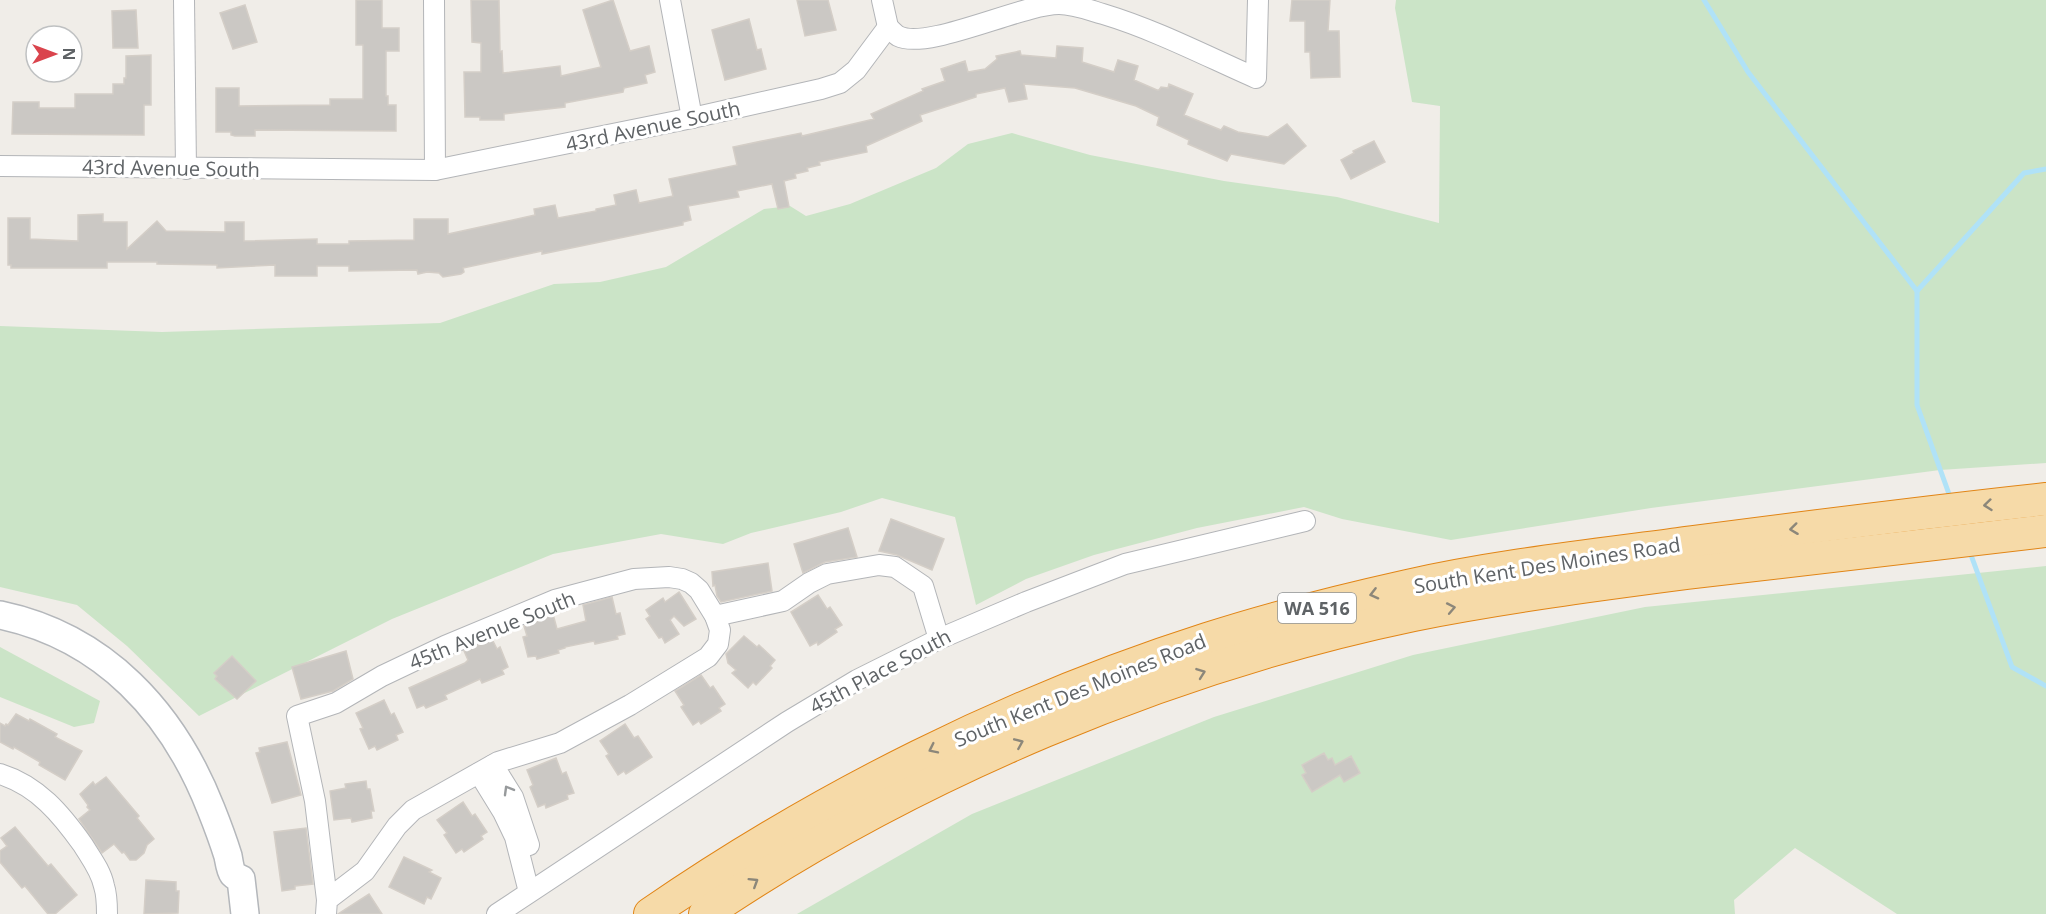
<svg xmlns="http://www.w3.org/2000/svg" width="2046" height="914" viewBox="0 0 2046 914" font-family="'Open Sans',sans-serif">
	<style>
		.green { fill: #cbe4c7 }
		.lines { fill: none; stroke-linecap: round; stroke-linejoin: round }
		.stream { stroke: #b0e2f7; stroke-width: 5 }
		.building { fill: #cbc8c4; stroke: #d4cec7; stroke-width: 1.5 }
		.minor-casing { stroke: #b3b5b8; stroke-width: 22 }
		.secondary-casing { stroke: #b4b7bb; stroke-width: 30 }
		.trunk-casing { stroke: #e18516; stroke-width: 34 }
		.minor { stroke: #fff; stroke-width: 20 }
		.secondary { stroke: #fff; stroke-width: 27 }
		.trunk { stroke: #f6daa8; stroke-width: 32 }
		.oneway { stroke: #8c877a }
		.oneway2 { stroke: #979a9c }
		.labels { text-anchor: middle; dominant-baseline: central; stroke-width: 6; stroke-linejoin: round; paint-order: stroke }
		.shield { fill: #fff; stroke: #8f9294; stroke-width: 1.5 }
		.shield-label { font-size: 18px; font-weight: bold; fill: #5f6366 }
		.street-label { font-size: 20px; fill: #5f6366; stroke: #fff }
	</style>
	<rect width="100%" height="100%" fill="#f0ede8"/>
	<g class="green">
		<path d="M 1396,0 L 2046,0 L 2046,463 L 1940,470 L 1651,508 L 1451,540 L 1342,519 L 1304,507 L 1197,528 L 1094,555 L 1026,579 L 976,605 L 955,517 L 882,498 L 841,512 L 751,533 L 723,544 L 661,534 L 553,554 L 392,619 L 199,716 L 127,646 L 77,605 L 0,587 L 0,326 L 162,332 L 440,323 L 554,284 L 600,282 L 666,267 L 764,209 L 790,206 L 806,216 L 850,204 L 936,168 L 968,144 L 1012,133 L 1090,155 L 1224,181 L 1337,197 L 1439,223 L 1440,106 L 1412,102 L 1395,8 Z"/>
		<path d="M 2046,566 L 2046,914 L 1897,914 L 1795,848 L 1734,900 L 1735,914 L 797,914 L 972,814 L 1214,717 L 1413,655 L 1645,607 Z"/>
		<path d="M 0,647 L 100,701 L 94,723 L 74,727 L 0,697 Z"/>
	</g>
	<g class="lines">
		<g class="stream">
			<path d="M 1704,0 L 1748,72 L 1917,291 L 1917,405 L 1949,494"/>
			<path d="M 1917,291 L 2024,173 L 2046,169"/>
			<path d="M 1971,555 L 2012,667 L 2046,686"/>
		</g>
	</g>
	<g class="building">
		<path d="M 356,0 L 382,0 L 382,28 L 399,28 L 399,51 L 386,51 L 386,96 L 388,96 L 388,105 L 396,105 L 396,131 L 255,130 L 255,136 L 235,136 L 231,135 L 231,132 L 216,132 L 216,88 L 239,88 L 239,106 L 330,105 L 330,99 L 363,99 L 363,45 L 356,45 Z"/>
		<path d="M 471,0 L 499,0 L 500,52 L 502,51 L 503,73 L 560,66 L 561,76 L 601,67 L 583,10 L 613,0 L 630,51 L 649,46 L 655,72 L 645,75 L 647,83 L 624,88 L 623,92 L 565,103 L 565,107 L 504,114 L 504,120 L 480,120 L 480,117 L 465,117 L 464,72 L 481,72 L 481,43 L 472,42 Z"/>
		<path d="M 797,0 L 828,0 L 836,30 L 805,36 Z"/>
		<path d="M 1292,0 L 1330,0 L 1328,31 L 1339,31 L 1340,77 L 1311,78 L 1310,52 L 1305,52 L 1305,21 L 1290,21 Z"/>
		<path d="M 245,5 L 257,42 L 233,49 L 220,13 Z"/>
		<path d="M 136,10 L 138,48 L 113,48 L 112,11 Z"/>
		<path d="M 749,19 L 757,50 L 761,49 L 766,69 L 725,80 L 712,30 Z"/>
		<path d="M 1057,46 L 1083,48 L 1082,62 L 1114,72 L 1118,60 L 1138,66 L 1134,80 L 1157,90 L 1159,90 L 1161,87 L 1168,88 L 1169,84 L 1193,94 L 1184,115 L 1221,130 L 1224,126 L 1238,132 L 1268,137 L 1287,124 L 1306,146 L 1284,164 L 1231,154 L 1227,161 L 1188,144 L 1189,140 L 1157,125 L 1159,117 L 1136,106 L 1075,88 L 1024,84 L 1027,99 L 1009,102 L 1005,88 L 976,94 L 976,97 L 920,115 L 922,121 L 866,146 L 867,152 L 819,162 L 820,165 L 807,168 L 808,171 L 795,174 L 796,178 L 784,181 L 789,207 L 778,209 L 772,184 L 737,191 L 739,197 L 688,206 L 691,220 L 683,222 L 683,225 L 542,254 L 542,251 L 463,268 L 464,272 L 461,274 L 443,277 L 439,273 L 427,272 L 418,274 L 417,270 L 349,271 L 349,266 L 317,266 L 317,276 L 275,276 L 275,265 L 217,268 L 217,265 L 157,264 L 157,262 L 107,262 L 107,268 L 11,268 L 11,265 L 8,265 L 8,218 L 30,218 L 30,239 L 78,241 L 78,215 L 103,214 L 103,222 L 127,222 L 127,249 L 157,221 L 166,231 L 225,232 L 225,222 L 244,222 L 244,241 L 317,239 L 317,244 L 349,244 L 349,241 L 414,240 L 414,219 L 448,219 L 448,234 L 535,215 L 534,209 L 555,205 L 558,218 L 596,211 L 596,209 L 616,205 L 614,195 L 636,190 L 639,203 L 673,196 L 669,179 L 737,165 L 733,147 L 801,133 L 802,136 L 874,119 L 871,114 L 923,91 L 922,89 L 945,81 L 941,69 L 965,61 L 968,72 L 985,69 L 997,59 L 996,56 L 1020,51 L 1021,55 L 1056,58 Z"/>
		<path d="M 151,55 L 151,105 L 144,105 L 144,135 L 12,134 L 13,102 L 39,102 L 39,108 L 75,108 L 75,94 L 113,94 L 113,84 L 124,84 L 124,78 L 126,78 L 126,56 Z"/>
		<path d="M 1374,141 L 1385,162 L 1351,179 L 1341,160 L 1354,153 L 1353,151 Z"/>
		<path d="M 891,519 L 944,539 L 932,570 L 897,555 L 879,551 Z"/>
		<path d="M 848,528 L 857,557 L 825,562 L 803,573 L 794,544 Z"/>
		<path d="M 768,563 L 772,591 L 721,602 L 717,596 L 715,585 L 713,586 L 712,572 Z"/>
		<path d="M 679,592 L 696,619 L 684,626 L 674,616 L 670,620 L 679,634 L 665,643 L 662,637 L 659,638 L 646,619 L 650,616 L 646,610 L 663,598 L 665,602 Z"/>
		<path d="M 818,595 L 827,609 L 830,607 L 842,625 L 835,629 L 837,632 L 818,645 L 817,642 L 810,646 L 791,612 Z"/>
		<path d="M 612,597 L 616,614 L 620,613 L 625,634 L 617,636 L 618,639 L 595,644 L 594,641 L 565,647 L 565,648 L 558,650 L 559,653 L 537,659 L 536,656 L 528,657 L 523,637 L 527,636 L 524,626 L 553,614 L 557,629 L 586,621 L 583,605 Z"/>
		<path d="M 744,636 L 757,647 L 759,645 L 775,660 L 770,666 L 772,668 L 756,685 L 753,682 L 748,688 L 732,673 L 736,670 L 728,663 L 726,654 Z"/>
		<path d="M 492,639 L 497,649 L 500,647 L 508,667 L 502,670 L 504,674 L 482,683 L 480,679 L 445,695 L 447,699 L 426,708 L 424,705 L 417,708 L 409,688 L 465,663 L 468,660 L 464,651 Z"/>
		<path d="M 346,651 L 353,679 L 333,691 L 301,699 L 292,667 Z"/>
		<path d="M 232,656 L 256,681 L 237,699 L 215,679 L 217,676 L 214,673 Z"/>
		<path d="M 701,675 L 710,688 L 713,686 L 725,704 L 719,708 L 721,711 L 701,724 L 699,721 L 693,725 L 681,707 L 684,705 L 675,691 Z"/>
		<path d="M 384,700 L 391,715 L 394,713 L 403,732 L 396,735 L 398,740 L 377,750 L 375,746 L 369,749 L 360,729 L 363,728 L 356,713 Z"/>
		<path d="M 16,714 L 29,721 L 30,719 L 57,734 L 55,737 L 82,751 L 65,780 L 39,765 L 40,762 L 14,747 L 13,749 L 0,742 L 0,723 L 5,726 L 6,724 L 8,725 Z"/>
		<path d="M 625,724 L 634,738 L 638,736 L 652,757 L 626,774 L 624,771 L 618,775 L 606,756 L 609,754 L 600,741 Z"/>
		<path d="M 287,742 L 301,795 L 272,803 L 256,753 L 260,752 L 259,748 Z"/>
		<path d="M 1324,753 L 1328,760 L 1332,758 L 1335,765 L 1351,756 L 1360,773 L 1344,782 L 1340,775 L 1312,792 L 1302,775 L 1306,773 L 1302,765 Z"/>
		<path d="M 556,758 L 562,774 L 566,772 L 574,793 L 567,795 L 568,799 L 546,808 L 545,804 L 538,807 L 530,787 L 533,785 L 527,770 Z"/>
		<path d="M 106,777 L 139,816 L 137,818 L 154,839 L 147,845 L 144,853 L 136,860 L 130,860 L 124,852 L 122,853 L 114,844 L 102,853 L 79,819 L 90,810 L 87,807 L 88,805 L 80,794 L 93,782 L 95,785 Z"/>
		<path d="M 366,781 L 367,789 L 370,789 L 374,811 L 371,811 L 372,818 L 352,822 L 351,818 L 334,820 L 330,791 L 346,788 L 345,784 Z"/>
		<path d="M 463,802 L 472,816 L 475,814 L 487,832 L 481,836 L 483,839 L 464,852 L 462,849 L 456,853 L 444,835 L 447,833 L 437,820 Z"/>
		<path d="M 15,827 L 48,866 L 51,864 L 77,895 L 55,914 L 48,914 L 25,886 L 22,888 L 0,862 L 0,851 L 7,846 L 1,838 Z"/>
		<path d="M 306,828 L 313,884 L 295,886 L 295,889 L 282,891 L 274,832 Z"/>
		<path d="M 404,857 L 432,870 L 429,872 L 441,878 L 431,899 L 427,897 L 424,904 L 389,887 Z"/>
		<path d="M 146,880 L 176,882 L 176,891 L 179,891 L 178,913 L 144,914 Z"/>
		<path d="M 369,894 L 382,914 L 338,914 Z"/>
	</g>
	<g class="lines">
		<g class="minor-casing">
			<g id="minor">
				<path d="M 184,0 L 186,169"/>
				<path d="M 434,0 L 435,170"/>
				<path d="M 670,0 L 692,118"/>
				<path d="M 882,0 L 888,27"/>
				<path d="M 888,27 C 891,30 895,34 898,36 C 927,51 1022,4 1059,4 C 1074,4 1089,10 1103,14 C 1156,30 1206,56 1256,78 L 1258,0"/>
				<path d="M 0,166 L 435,170 L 692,118 L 821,89 L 840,83 L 856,70 L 888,27"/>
				<path d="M 715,616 L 783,601 L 809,583 L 827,574 L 879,565 L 895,567 L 923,586 L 939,639"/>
				<path d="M 493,765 L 513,797 L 529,845"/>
				<path d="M 479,773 L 503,812 L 515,837 L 529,892"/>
				<path d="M 0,774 C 38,786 61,814 83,845 C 91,858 101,871 104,886 C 107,895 107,905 107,914"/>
				<path d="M 326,914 L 327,900 L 315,801 L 297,716 L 336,703 L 382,676 L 445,646 L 555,600 L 634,579 L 669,577 L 682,579 L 691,583 L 699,590 L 715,616 L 720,630 L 718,644 L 708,657 L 630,705 L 560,743 L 498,762 L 413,810 L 397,826 L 365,871 L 327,900"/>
				<path d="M 497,914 L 787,722 L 857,680 L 939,639 L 1026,602 L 1125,564 L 1305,521"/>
			</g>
		</g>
		<g class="secondary-casing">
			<path id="secondary" d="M 0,615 C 104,637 173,712 211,809 C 217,824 223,840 228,856 C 229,861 230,870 233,874 C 235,876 238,878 241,879 L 245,914"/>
		</g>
		<g class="trunk-casing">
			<g id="trunk">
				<path d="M 650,914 C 820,797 1010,702 1207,639 C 1272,618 1340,601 1407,586 C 1496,566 1588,556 1678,544 C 1801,528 1923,512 2046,499"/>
				<path d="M 705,914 C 911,774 1169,666 1413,615 C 1504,597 1595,585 1687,573 C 1806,558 1926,545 2046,531"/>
			</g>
		</g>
		<use href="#minor" class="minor"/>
		<use href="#secondary" class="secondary"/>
		<use href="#trunk" class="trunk"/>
	</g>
	<defs><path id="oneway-chevron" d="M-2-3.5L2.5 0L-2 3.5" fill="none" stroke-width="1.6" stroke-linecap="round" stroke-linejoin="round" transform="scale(1.5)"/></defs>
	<g class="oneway">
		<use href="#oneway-chevron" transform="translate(1988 505) rotate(174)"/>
		<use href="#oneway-chevron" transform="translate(1794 529) rotate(173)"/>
		<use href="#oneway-chevron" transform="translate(1374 594) rotate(166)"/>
		<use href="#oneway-chevron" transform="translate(1451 608) rotate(-11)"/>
		<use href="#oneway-chevron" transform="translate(1201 673) rotate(-20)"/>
		<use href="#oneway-chevron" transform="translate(1019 743) rotate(-23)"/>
		<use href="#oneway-chevron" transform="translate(933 749) rotate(154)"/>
		<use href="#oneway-chevron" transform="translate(754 882) rotate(-32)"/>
	</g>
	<use class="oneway2" href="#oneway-chevron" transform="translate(508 790) rotate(-120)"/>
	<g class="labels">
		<rect class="shield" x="1278" y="593" width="78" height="30" rx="4.5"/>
		<g class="shield-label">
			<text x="1317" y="608">WA 516</text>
		</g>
		<g class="street-label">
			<text transform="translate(653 126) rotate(-12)">43rd Avenue South</text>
			<text transform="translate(171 168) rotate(1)">43rd Avenue South</text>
			<text transform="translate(1547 565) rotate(-9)">South Kent Des Moines Road</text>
			<text transform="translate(492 630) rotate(-22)">45th Avenue South</text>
			<text transform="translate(880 671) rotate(-28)">45th Place South</text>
			<text transform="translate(1080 690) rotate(-22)">South Kent Des Moines Road</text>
		</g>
	</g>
	<g transform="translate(54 54) rotate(90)"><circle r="28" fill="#ffffff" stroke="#bfc1c2" stroke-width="1.5"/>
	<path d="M0-4.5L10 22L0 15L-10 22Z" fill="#da444d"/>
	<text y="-9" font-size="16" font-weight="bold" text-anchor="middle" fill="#5f6366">N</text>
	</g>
</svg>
